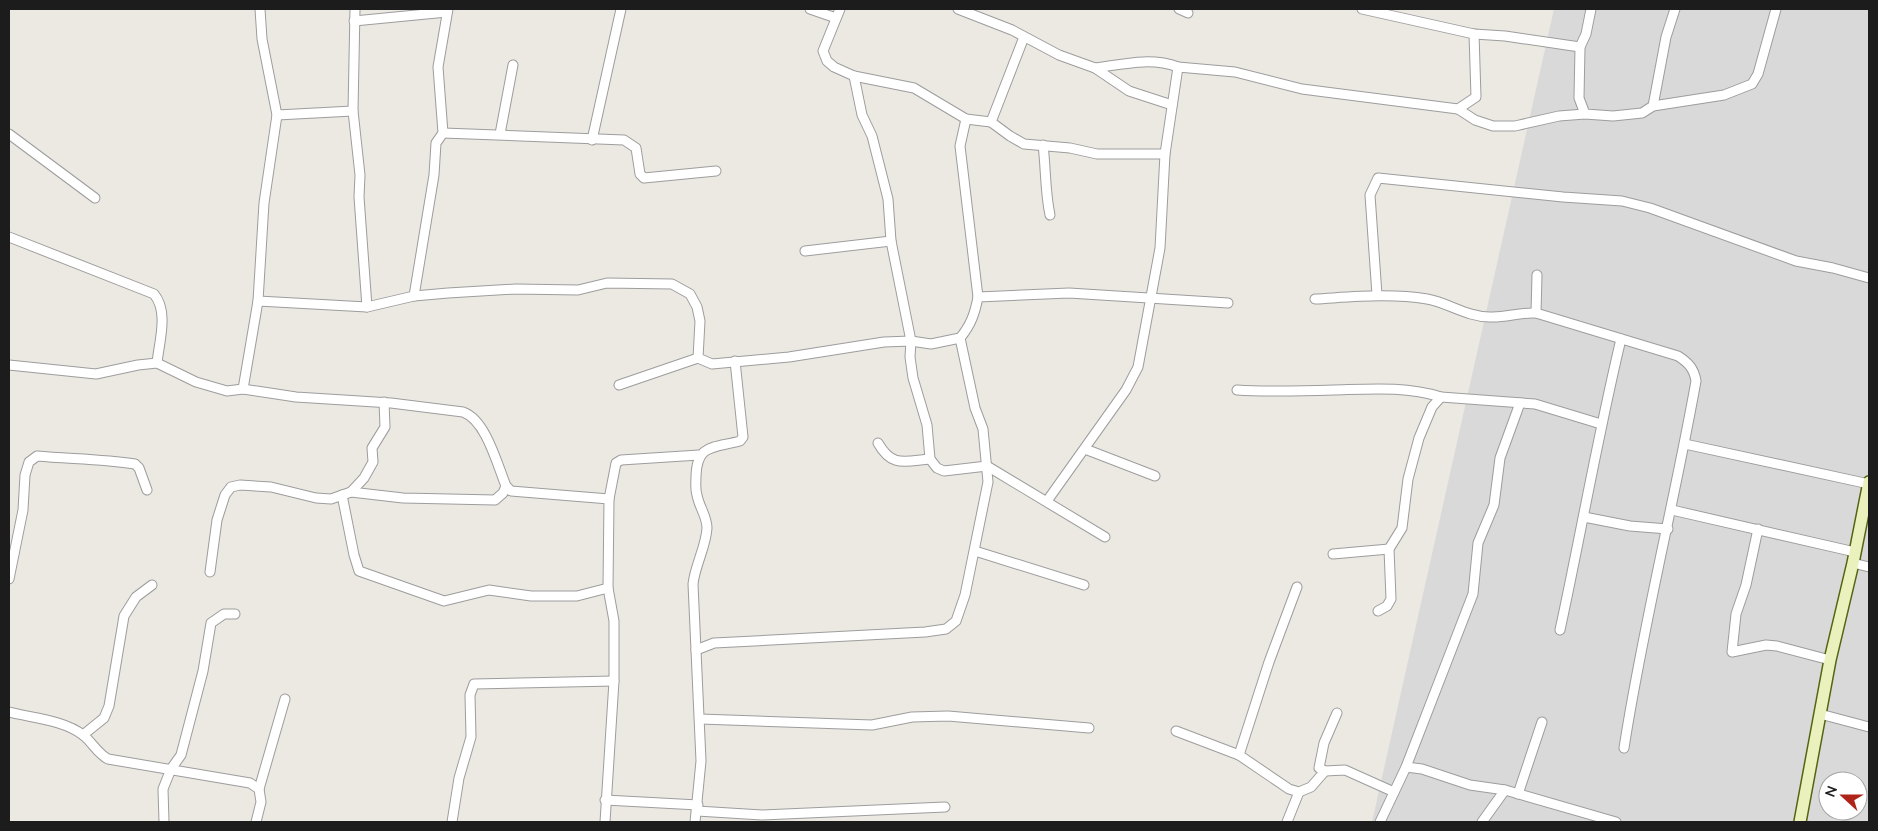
<svg xmlns="http://www.w3.org/2000/svg" width="1878" height="831" viewBox="0 0 1878 831" font-family="'Nunito Sans',sans-serif">
	<style>
		.residential { fill: #dad9d9; fill-rule: evenodd }
		.lines { fill: none; stroke-linecap: round; stroke-linejoin: round }
		.street-casing { stroke: #9d9d9d; stroke-width: 11 }
		.secondary-casing { stroke: #556412; stroke-width: 14 }
		.street { stroke: #fff; stroke-width: 9 }
		.secondary { stroke: #eaf1bc; stroke-width: 11 }
	</style>
	<rect width="100%" height="100%" fill="#ece9e3"/>
	<path class="residential" d="M 1554,9 L 1869,9 L 1869,822 L 1372,822 ZM 1828,781 L 1858,781 L 1858,811 L 1828,811 Z"/>
	<g class="lines">
		<g class="street-casing">
			<g id="street">
				<path d="M 355,9 L 353,111 L 360,175 L 359,197 L 367,307"/>
				<path d="M 810,9 L 836,18"/>
				<path d="M 840,9 L 823,51 L 827,61 L 834,67 L 854,76 L 914,88 L 966,119 L 991,122 L 1010,136 L 1024,144 L 1070,148 L 1097,154 L 1165,154"/>
				<path d="M 958,9 L 1012,30 L 1059,55 L 1095,68 L 1129,91 L 1172,105"/>
				<path d="M 1179,9 L 1188,13"/>
				<path d="M 1362,9 L 1474,34 L 1505,36 L 1580,47"/>
				<path d="M 1591,9 L 1586,34 L 1580,47 L 1579,98 L 1585,114 L 1613,116 L 1642,113 L 1653,106 L 1724,95 L 1752,84 L 1758,74 L 1776,9"/>
				<path d="M 354,21 L 447,12"/>
				<path d="M 1095,68 C 1124,64 1151,57 1178,67"/>
				<path d="M 854,76 L 862,115 L 872,136 L 888,199 L 891,241 L 911,341 L 910,357 L 913,378 L 927,425 L 930,459 L 937,468 L 944,471 L 987,466 L 1105,537"/>
				<path d="M 1653,106 L 1666,37 L 1675,9"/>
				<path d="M 1458,109 L 1475,120 L 1493,126 L 1515,126 L 1559,116 L 1585,114"/>
				<path d="M 277,115 L 353,111"/>
				<path d="M 991,122 L 1024,37"/>
				<path d="M 443,133 L 624,140 L 636,148 L 640,174 L 644,178 L 716,171"/>
				<path d="M 9,134 L 95,198"/>
				<path d="M 500,134 L 513,65"/>
				<path d="M 592,140 L 621,9"/>
				<path d="M 1043,145 C 1046,169 1045,192 1050,215"/>
				<path d="M 9,237 L 154,294 C 169,312 159,342 157,363"/>
				<path d="M 805,251 L 891,241"/>
				<path d="M 1377,295 L 1370,195 L 1378,178 L 1563,197 L 1622,201 L 1650,208 L 1796,261 L 1833,268 L 1869,278"/>
				<path d="M 414,296 L 434,175 L 436,143 L 443,133 L 438,67 L 448,9"/>
				<path d="M 978,297 L 1069,293 L 1228,303"/>
				<path d="M 1315,299 C 1352,297 1390,293 1427,299 C 1449,303 1467,317 1490,317 C 1505,318 1520,312 1536,313 L 1678,356 C 1689,363 1694,369 1696,381 C 1674,504 1643,625 1624,748"/>
				<path d="M 258,301 L 367,307 L 414,296 L 448,293 L 516,289 L 578,290 L 607,283 L 672,284 L 690,294 L 697,307 L 700,321 L 698,358 L 712,364 L 789,357 L 884,342 L 911,341 L 931,344 L 960,338 C 971,325 975,313 978,297 L 960,146 L 966,119"/>
				<path d="M 1536,313 L 1537,275"/>
				<path d="M 9,365 L 96,374 L 138,365 L 157,363 L 196,382 L 227,391 L 243,389 L 296,397 L 391,403 L 463,412 C 486,420 497,464 506,486 L 511,491 L 609,499"/>
				<path d="M 619,385 L 698,358"/>
				<path d="M 243,389 L 258,301 L 264,203 L 277,115 L 262,39 L 260,9"/>
				<path d="M 1237,390 C 1269,392 1302,391 1334,390 C 1370,389 1406,386 1441,397"/>
				<path d="M 878,443 C 892,468 905,461 930,459"/>
				<path d="M 1685,444 L 1869,484"/>
				<path d="M 1085,449 L 1155,476"/>
				<path d="M 351,492 L 403,498 L 495,500 L 503,493 L 506,486"/>
				<path d="M 342,495 L 354,555 L 359,571 L 444,601 L 489,590 L 531,596 L 577,596 L 608,588"/>
				<path d="M 1047,501 L 1126,390 L 1138,367 L 1160,248 L 1165,154 L 1178,67 L 1235,72 L 1302,89 L 1458,109 L 1476,97 L 1474,34"/>
				<path d="M 1672,510 L 1855,552"/>
				<path d="M 1584,517 L 1630,526 L 1668,529"/>
				<path d="M 1758,529 L 1746,585 L 1736,614 L 1732,652 L 1766,645 L 1777,646 L 1830,660"/>
				<path d="M 975,551 L 1084,585"/>
				<path d="M 1333,554 L 1389,549"/>
				<path d="M 1853,563 L 1869,567"/>
				<path d="M 210,572 L 217,520 L 225,495 L 231,487 L 240,485 L 271,487 L 316,498 L 331,499 L 351,492 L 364,478 L 373,462 L 372,448 L 385,427 L 384,402"/>
				<path d="M 9,579 L 23,510 L 25,475 L 29,462 L 37,456 C 70,459 102,459 135,464 L 139,468 L 147,490"/>
				<path d="M 1297,587 L 1269,662 L 1239,755 L 1289,789 L 1299,792 L 1311,787 L 1325,771"/>
				<path d="M 1378,611 L 1387,606 L 1391,599 L 1389,549 L 1402,528 L 1408,479 L 1419,438 L 1432,407 L 1441,397 L 1535,404 L 1601,424"/>
				<path d="M 1560,630 C 1581,533 1598,435 1621,339"/>
				<path d="M 696,650 L 714,643 L 925,632 L 946,629 L 956,621 L 965,595 L 988,482 L 983,429 L 975,408 L 960,338"/>
				<path d="M 9,712 C 32,718 64,720 83,735 C 93,743 97,753 108,759 L 250,783 L 259,789 L 261,802 L 256,822"/>
				<path d="M 1337,713 L 1324,743 L 1319,768 L 1325,771 L 1345,770 L 1394,792"/>
				<path d="M 1820,714 L 1869,727"/>
				<path d="M 700,719 L 872,725 L 912,717 L 948,716 L 1089,728"/>
				<path d="M 1176,731 L 1239,755"/>
				<path d="M 83,735 L 104,718 L 109,706 L 124,616 L 136,597 L 152,585"/>
				<path d="M 1406,767 L 1422,769 L 1470,785 L 1505,790 L 1616,822"/>
				<path d="M 259,789 L 285,699"/>
				<path d="M 1518,794 L 1542,722"/>
				<path d="M 605,800 L 698,805"/>
				<path d="M 697,811 L 762,815 L 945,807"/>
				<path d="M 164,822 L 163,789 L 171,769 L 181,755 L 203,671 L 211,623 L 224,614 L 235,614"/>
				<path d="M 452,822 L 459,778 L 471,737 L 470,695 L 474,684 L 614,681"/>
				<path d="M 605,822 L 614,681 L 614,621 L 608,588 L 609,499 L 616,463 L 621,460 L 699,455"/>
				<path d="M 695,822 L 701,761 L 693,584 C 695,565 706,547 707,528 C 707,516 699,507 697,495 C 695,489 696,482 696,476 C 697,444 713,448 740,441 L 743,437 L 735,361"/>
				<path d="M 1287,822 L 1299,792"/>
				<path d="M 1380,822 L 1406,767 L 1473,594 L 1478,543 L 1494,505 L 1500,458 L 1520,403"/>
				<path d="M 1482,822 L 1505,790"/>
			</g>
		</g>
		<g class="secondary-casing">
			<path id="secondary" d="M 1800,822 L 1830,660 L 1853,563 L 1869,482"/>
		</g>
		<use href="#street" class="street"/>
		<use href="#secondary" class="secondary"/>
	</g>
	<rect width="1878" height="831" fill="none" stroke="#1c1c1c" stroke-width="20"/>
	<g transform="translate(1843 796) rotate(291)"><circle r="24" fill="#ffffff" stroke="#a4a4a4"/>
	<path d="M0-4L9 19L0 12L-9 19Z" fill="#af2318"/>
	<text y="-8" font-size="14" font-weight="bold" text-anchor="middle" fill="#1c1c1c">N</text>
	</g>
</svg>
